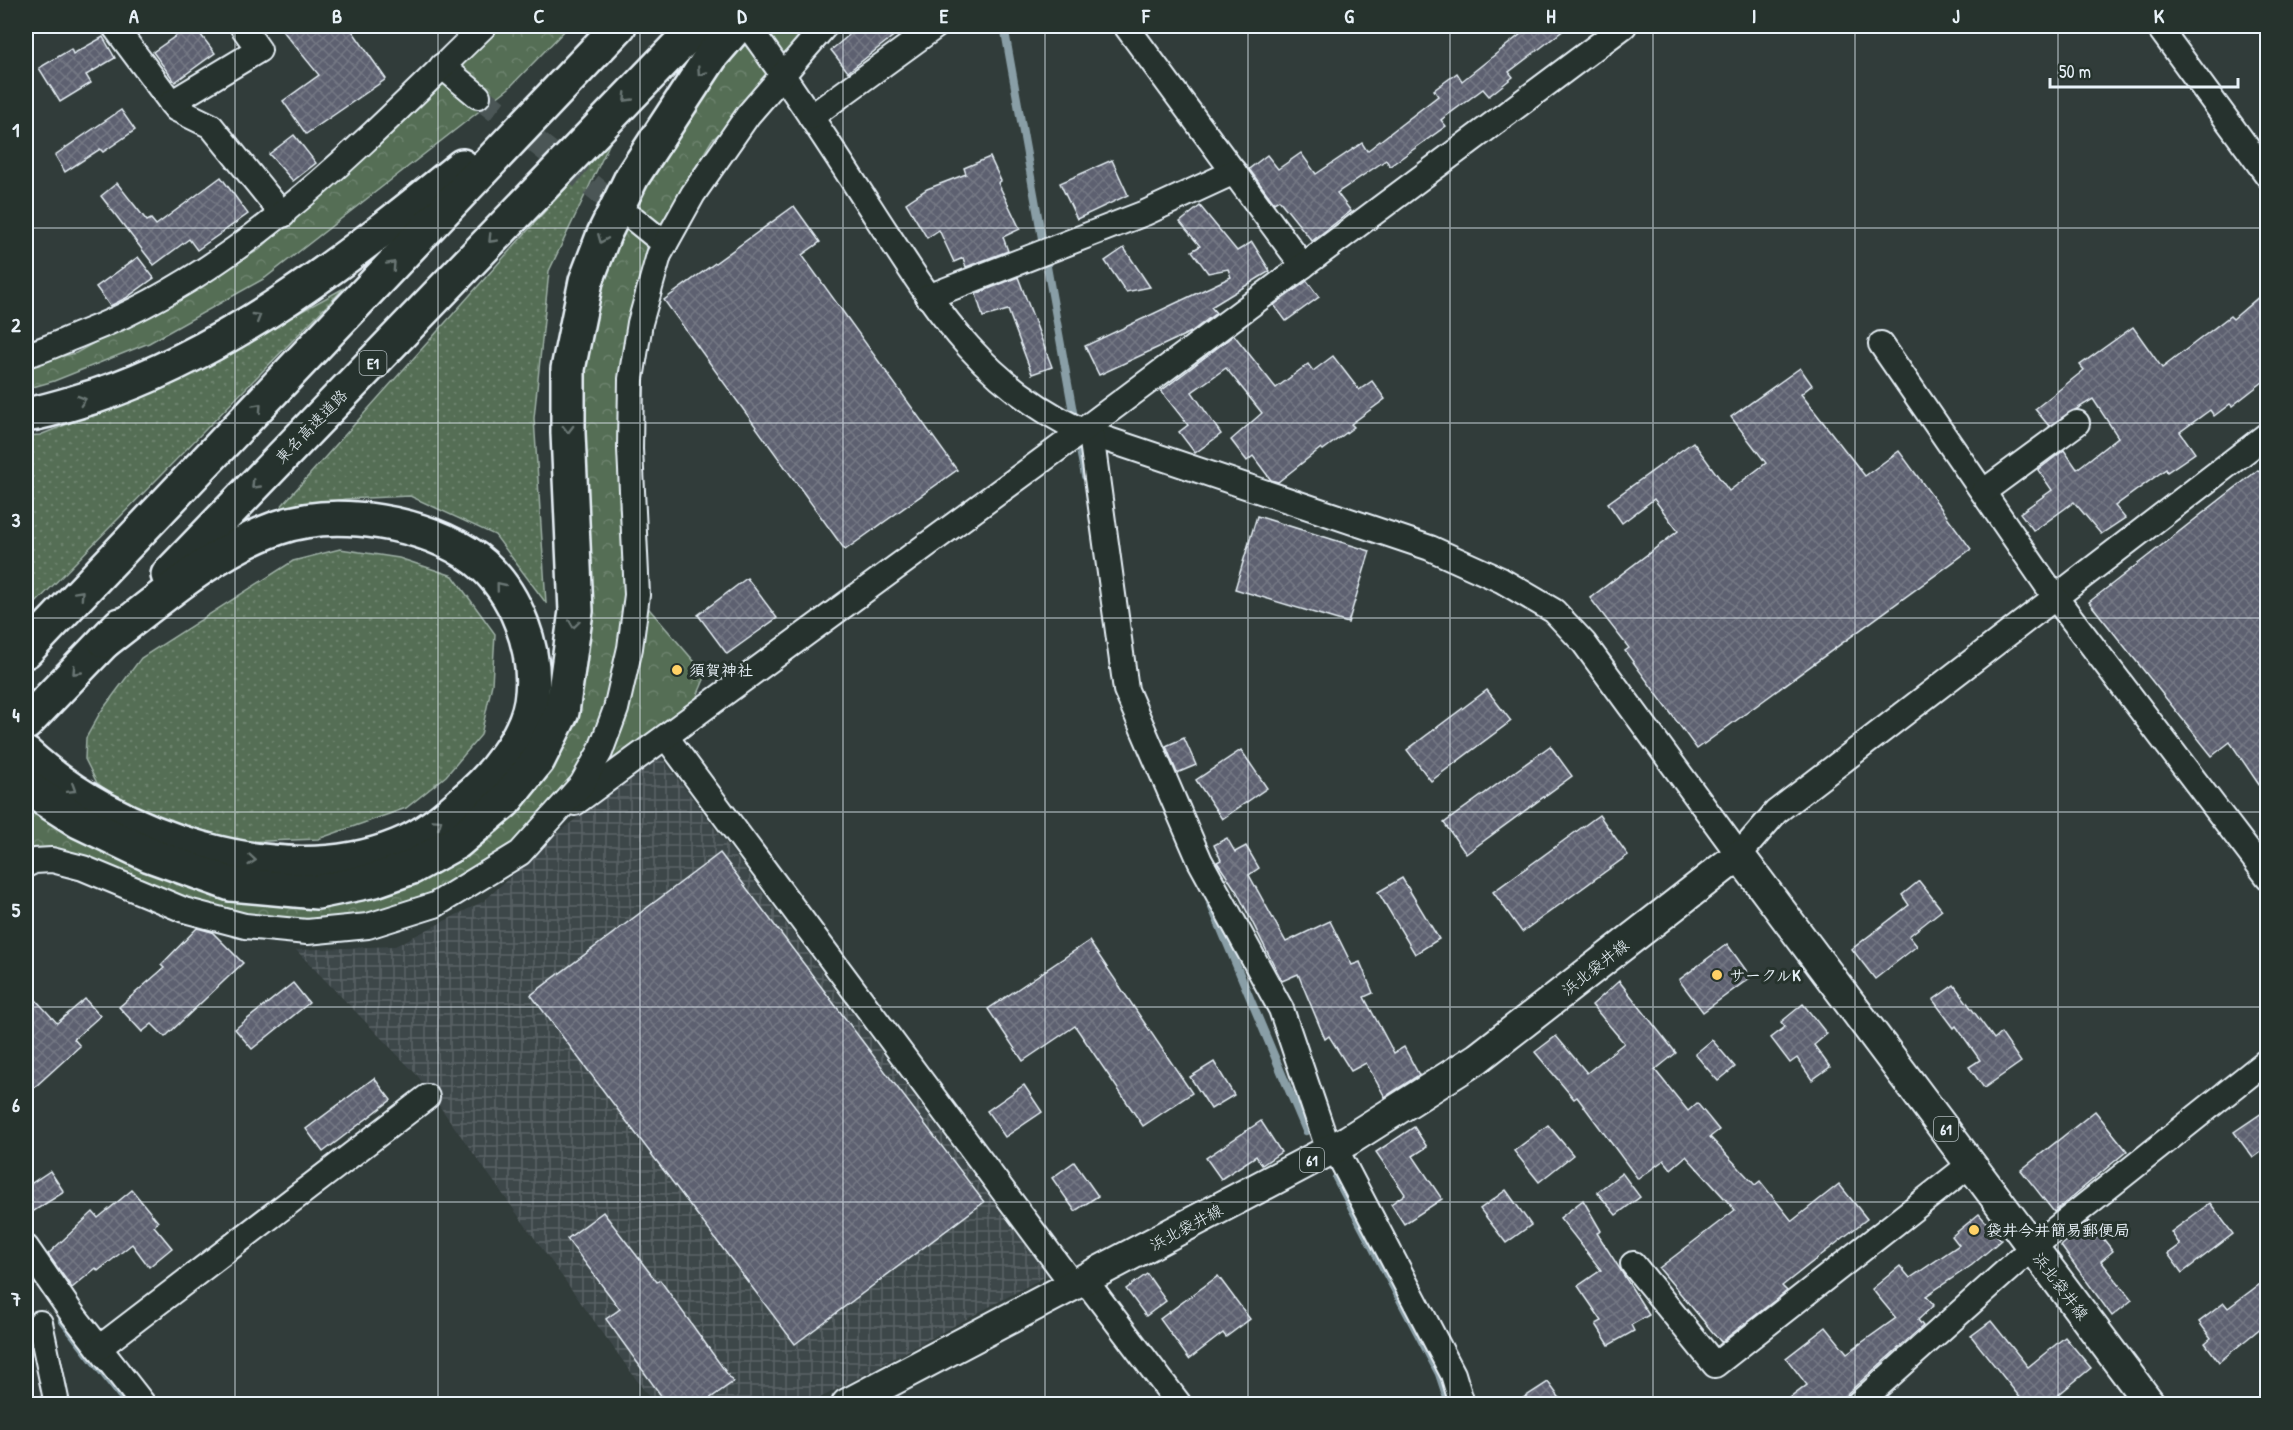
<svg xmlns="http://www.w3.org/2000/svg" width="2293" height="1430" viewBox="0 0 2293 1430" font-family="'Patrick Hand','Klee One',sans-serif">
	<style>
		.industrial { fill: url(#industrial-grid) }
		.grass { fill: url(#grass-dots); stroke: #9eb0a6; stroke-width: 1.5 }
		.forest { fill: url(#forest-crowns); stroke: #9eb0a6; stroke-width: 1.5 }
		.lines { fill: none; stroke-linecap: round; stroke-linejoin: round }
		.stream { stroke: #899ea6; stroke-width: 8 }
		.building { fill: url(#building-cross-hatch); stroke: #e8f1f8; stroke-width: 1.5 }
		.minor-tunnel { stroke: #4c5756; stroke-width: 24; stroke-dasharray: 24 12; stroke-linecap: butt }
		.minor-casing { stroke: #e8f1f8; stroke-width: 28 }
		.major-casing { stroke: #e8f1f8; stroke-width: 34 }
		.highway-casing { stroke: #e8f1f8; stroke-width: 38 }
		.minor { stroke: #26332d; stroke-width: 24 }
		.major { stroke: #26332d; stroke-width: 30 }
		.highway { stroke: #26332d; stroke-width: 33 }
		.oneway { stroke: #6a7674 }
		.grid { fill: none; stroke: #e8f1f8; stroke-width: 1.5; stroke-opacity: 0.55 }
		.poi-dot { fill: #ffd166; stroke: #26332d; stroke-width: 2 }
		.labels { text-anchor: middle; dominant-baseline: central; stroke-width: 6; stroke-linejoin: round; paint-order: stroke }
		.shield { fill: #26332d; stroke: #aeb8bb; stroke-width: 1.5 }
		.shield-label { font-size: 15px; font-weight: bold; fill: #e8f1f8 }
		.street-label { font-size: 16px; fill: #e8f1f8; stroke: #26332d }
		.poi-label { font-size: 16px; font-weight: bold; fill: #e8f1f8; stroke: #26332d; text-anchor: start }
		.neatline { fill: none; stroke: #e8f1f8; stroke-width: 2 }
		.grid-label { font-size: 20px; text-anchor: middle; font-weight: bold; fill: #e8f1f8 }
	</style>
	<defs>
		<pattern id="industrial-grid" width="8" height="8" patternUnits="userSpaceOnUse" patternTransform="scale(1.5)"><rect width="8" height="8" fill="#3e474a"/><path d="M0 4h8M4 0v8" fill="none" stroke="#5a6265"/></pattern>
		<pattern id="grass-dots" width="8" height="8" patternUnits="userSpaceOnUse" patternTransform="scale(1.5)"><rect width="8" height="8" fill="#556e55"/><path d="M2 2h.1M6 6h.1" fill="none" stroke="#6d836e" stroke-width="1.8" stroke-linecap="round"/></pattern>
		<pattern id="forest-crowns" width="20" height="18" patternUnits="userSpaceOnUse" patternTransform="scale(1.5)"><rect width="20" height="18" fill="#556e55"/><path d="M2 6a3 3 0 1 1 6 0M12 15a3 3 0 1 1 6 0" fill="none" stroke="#6d836e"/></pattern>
		<pattern id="building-cross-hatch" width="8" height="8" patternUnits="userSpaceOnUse" patternTransform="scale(1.5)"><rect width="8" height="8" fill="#5d616f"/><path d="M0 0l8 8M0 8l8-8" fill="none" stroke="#747884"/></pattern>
	</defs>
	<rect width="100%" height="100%" fill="#313c3a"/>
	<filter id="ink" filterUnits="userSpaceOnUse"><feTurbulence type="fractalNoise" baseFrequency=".0167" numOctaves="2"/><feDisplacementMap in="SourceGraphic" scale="12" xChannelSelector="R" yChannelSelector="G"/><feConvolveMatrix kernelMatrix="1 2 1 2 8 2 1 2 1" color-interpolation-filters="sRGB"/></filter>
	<g filter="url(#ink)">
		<path class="industrial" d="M 660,755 L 1048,1275 L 809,1404 L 654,1404 L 417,1075 L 296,950 L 395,946 L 484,901 L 560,831 Z"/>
		<g class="grass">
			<path d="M 614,134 L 549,271 L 534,418 L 546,603 L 495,535 L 410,496 L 345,499 L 294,510 L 268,521 Z"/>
			<path d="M 344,288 L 26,613 L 26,436 L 40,435 L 138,396 L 217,358 Z"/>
			<path d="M 340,549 L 399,558 L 453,576 L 495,634 L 492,684 L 481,735 L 446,776 L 406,808 L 318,839 L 243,842 L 137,811 L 97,783 L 85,759 L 86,738 L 100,713 L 141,658 L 293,561 Z"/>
		</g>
		<g class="forest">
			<path d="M 500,26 L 569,26 L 509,88 L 265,278 L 149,343 L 54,381 L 26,389 L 26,364 L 76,353 L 259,250 Z"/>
			<path d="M 738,26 L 784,75 L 712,140 L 647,247 L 630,405 L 637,595 L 706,675 L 686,722 L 520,853 L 387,920 L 279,929 L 26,865 L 26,810 L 130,860 L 361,898 L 492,838 L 560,734 L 570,349 L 608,234 Z"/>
			<path d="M 754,26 L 810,26 L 784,59 Z"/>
		</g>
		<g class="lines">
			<g class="stream">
				<path d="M 1004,26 L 1075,423"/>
				<path d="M 1078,440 L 1085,476"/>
				<path d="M 1210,903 L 1306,1131"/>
				<path d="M 1336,1178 L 1439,1374 L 1449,1404"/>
				<path d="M 62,1320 L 127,1404"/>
			</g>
		</g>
		<g class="building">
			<path d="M 190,26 L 194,26 L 215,53 L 175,82 L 153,52 Z"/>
			<path d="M 279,26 L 349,26 L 386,79 L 306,134 L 283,101 L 319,75 Z"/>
			<path d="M 860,26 L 906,26 L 848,72 L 831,50 Z"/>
			<path d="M 1531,26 L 1569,26 L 1509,72 L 1513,77 L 1489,96 L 1483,89 L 1441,120 L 1446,126 L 1390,166 L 1386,160 L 1337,193 L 1351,211 L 1312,241 L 1279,200 L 1274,203 L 1249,169 L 1267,155 L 1278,169 L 1301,153 L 1316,174 L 1362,143 L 1367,151 L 1438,96 L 1434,90 L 1457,73 L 1462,81 Z"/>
			<path d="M 103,37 L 115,58 L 86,75 L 91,83 L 60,102 L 39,68 L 71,49 L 73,54 Z"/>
			<path d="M 121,110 L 135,130 L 103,152 L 100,149 L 65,172 L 55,155 Z"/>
			<path d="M 294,135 L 316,163 L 293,181 L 269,154 Z"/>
			<path d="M 990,157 L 1001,181 L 998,183 L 1020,229 L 1003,237 L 1008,251 L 966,267 L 963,258 L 954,262 L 939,230 L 927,238 L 906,203 L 927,189 L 966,174 L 964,168 Z"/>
			<path d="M 1112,160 L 1128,195 L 1077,219 L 1060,183 Z"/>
			<path d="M 221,177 L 248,214 L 197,250 L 189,239 L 154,265 L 101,196 L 117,183 L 147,221 L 151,219 L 156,225 Z"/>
			<path d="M 794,206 L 820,242 L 802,255 L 957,470 L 845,550 L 664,300 Z"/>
			<path d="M 1200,206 L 1237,251 L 1252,242 L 1270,271 L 1211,307 L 1216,313 L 1191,332 L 1099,375 L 1085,346 L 1231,277 L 1228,269 L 1208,273 L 1192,251 L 1200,246 L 1180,222 Z"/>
			<path d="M 1124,248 L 1150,287 L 1126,292 L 1105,261 Z"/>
			<path d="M 138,257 L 154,278 L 126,298 L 110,306 L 96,287 Z"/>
			<path d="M 1018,277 L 1052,367 L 1032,374 L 1008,310 L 983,317 L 976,294 Z"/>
			<path d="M 1307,281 L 1319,297 L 1286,321 L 1274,305 Z"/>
			<path d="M 2268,289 L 2268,378 L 2232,406 L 2230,404 L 2214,416 L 2210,410 L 2180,432 L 2195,453 L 2167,472 L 2166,469 L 2115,506 L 2125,518 L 2101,534 L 2074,502 L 2034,531 L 2020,513 L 2052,490 L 2038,470 L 2064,450 L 2077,469 L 2118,437 L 2093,399 L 2049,426 L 2035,409 L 2084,370 L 2080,365 L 2133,327 L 2162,368 L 2230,316 L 2233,319 Z"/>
			<path d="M 1234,335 L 1276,388 L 1308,364 L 1313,371 L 1333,356 L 1359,390 L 1372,381 L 1385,399 L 1351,424 L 1354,427 L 1323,450 L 1321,448 L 1278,482 L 1271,480 L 1253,456 L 1247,461 L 1231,440 L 1262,413 L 1226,368 L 1192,392 L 1221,434 L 1195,453 L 1179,432 L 1188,425 L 1161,391 Z"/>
			<path d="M 1800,368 L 1812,385 L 1801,394 L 1865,476 L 1899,451 L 1971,549 L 1697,749 L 1625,651 L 1629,648 L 1590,598 L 1678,531 L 1654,499 L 1622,523 L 1608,503 L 1693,442 L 1729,491 L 1766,463 L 1731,417 Z"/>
			<path d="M 2258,470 L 2268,482 L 2268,798 L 2230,742 L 2212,756 L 2089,602 Z"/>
			<path d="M 1257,516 L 1370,551 L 1348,623 L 1235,589 Z"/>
			<path d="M 747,578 L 777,618 L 727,654 L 698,615 Z"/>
			<path d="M 1487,690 L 1511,721 L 1431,781 L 1407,750 Z"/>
			<path d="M 1184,738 L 1196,765 L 1177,773 L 1166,746 Z"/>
			<path d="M 1550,746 L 1572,776 L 1466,854 L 1444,823 Z"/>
			<path d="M 1241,750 L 1267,788 L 1222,819 L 1196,780 Z"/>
			<path d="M 1599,815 L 1628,855 L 1522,932 L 1493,892 Z"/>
			<path d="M 1227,838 L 1235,852 L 1246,846 L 1259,868 L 1249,875 L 1286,942 L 1330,921 L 1352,965 L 1360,962 L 1373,993 L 1364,997 L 1394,1053 L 1404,1047 L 1419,1075 L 1385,1097 L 1366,1063 L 1351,1071 L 1329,1036 L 1325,1039 L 1298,974 L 1282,981 L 1237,892 L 1217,862 L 1221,860 L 1214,845 Z"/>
			<path d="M 720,853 L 984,1202 L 795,1344 L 531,995 Z"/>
			<path d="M 1402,878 L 1439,939 L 1415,954 L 1378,892 Z"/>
			<path d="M 1919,881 L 1942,910 L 1909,936 L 1917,946 L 1875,979 L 1852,949 L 1909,905 L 1902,895 Z"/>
			<path d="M 197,928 L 212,932 L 243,963 L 165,1037 L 152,1024 L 142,1032 L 119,1007 L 164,968 L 161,965 Z"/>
			<path d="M 1089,941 L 1192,1093 L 1143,1126 L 1075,1026 L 1023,1061 L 988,1009 Z"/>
			<path d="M 1727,944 L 1751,977 L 1703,1012 L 1679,980 Z"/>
			<path d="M 1619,981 L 1676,1053 L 1655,1070 L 1688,1111 L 1697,1103 L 1719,1130 L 1710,1137 L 1755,1185 L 1760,1181 L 1792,1221 L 1839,1184 L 1867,1219 L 1782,1286 L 1787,1291 L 1721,1342 L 1659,1268 L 1735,1210 L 1686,1156 L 1671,1169 L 1664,1160 L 1638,1179 L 1577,1097 L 1574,1099 L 1535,1052 L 1556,1036 L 1587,1073 L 1624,1043 L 1592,1005 Z"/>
			<path d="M 293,983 L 309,1003 L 252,1049 L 235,1029 Z"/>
			<path d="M 1954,985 L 1994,1039 L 2001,1033 L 2021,1062 L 1984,1088 L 1969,1067 L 1980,1060 L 1956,1026 L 1954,1028 L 1933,1000 Z"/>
			<path d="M 85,999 L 100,1016 L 74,1039 L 80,1046 L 26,1095 L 26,1009 L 36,1000 L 57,1023 Z"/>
			<path d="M 1803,1004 L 1827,1034 L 1814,1045 L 1830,1067 L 1812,1080 L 1797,1058 L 1790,1063 L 1771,1038 L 1785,1027 L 1781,1022 Z"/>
			<path d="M 1712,1040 L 1735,1067 L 1718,1081 L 1695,1054 Z"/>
			<path d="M 1214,1062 L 1234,1095 L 1211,1109 L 1190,1077 Z"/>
			<path d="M 374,1078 L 391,1100 L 323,1152 L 306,1129 Z"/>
			<path d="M 1024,1085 L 1042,1112 L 1005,1137 L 987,1111 Z"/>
			<path d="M 2268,1109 L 2268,1147 L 2253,1158 L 2234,1132 Z"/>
			<path d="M 2095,1111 L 2127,1151 L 2054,1212 L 2021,1170 Z"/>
			<path d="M 1261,1121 L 1281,1152 L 1262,1165 L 1256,1156 L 1221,1179 L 1206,1158 Z"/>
			<path d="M 1548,1125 L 1573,1155 L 1539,1182 L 1514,1151 Z"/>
			<path d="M 1414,1127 L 1427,1147 L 1413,1156 L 1442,1199 L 1404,1224 L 1391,1204 L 1405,1194 L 1376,1152 Z"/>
			<path d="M 1074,1162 L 1098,1196 L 1075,1211 L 1052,1178 Z"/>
			<path d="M 50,1171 L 64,1192 L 26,1216 L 26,1187 Z"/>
			<path d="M 1622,1173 L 1640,1197 L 1616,1215 L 1597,1192 Z"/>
			<path d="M 132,1190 L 158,1222 L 154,1226 L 172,1248 L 149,1267 L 132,1244 L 98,1271 L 96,1268 L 72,1288 L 48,1254 L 93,1212 L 98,1218 Z"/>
			<path d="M 1506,1190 L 1531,1225 L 1506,1243 L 1480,1209 Z"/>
			<path d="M 1583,1200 L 1601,1231 L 1597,1233 L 1649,1315 L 1631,1325 L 1634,1331 L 1609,1345 L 1596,1324 L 1602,1321 L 1578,1286 L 1601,1270 L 1560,1218 Z"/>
			<path d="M 2210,1203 L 2233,1234 L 2182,1273 L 2168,1254 L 2180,1245 L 2171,1232 Z"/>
			<path d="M 603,1212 L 657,1282 L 660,1280 L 733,1382 L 702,1404 L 667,1404 L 606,1319 L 620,1309 L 567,1239 Z"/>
			<path d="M 1979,1214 L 2001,1240 L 1972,1265 L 1926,1296 L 1934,1305 L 1918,1320 L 1923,1326 L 1848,1393 L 1844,1404 L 1782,1404 L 1807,1385 L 1786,1358 L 1826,1327 L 1847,1353 L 1896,1318 L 1872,1289 L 1900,1266 L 1910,1278 L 1959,1245 L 1952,1236 Z"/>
			<path d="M 2089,1221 L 2113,1251 L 2101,1261 L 2132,1300 L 2112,1316 L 2061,1246 Z"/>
			<path d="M 1147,1274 L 1166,1301 L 1146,1316 L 1126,1289 Z"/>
			<path d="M 1218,1276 L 1250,1319 L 1226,1337 L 1223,1333 L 1189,1359 L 1160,1319 Z"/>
			<path d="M 2268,1278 L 2268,1322 L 2219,1362 L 2205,1343 L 2211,1338 L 2199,1322 L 2224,1303 L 2228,1308 Z"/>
			<path d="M 1991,1321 L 2028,1367 L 2065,1337 L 2091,1368 L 2047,1404 L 2025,1404 L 1971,1336 Z"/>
			<path d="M 1548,1382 L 1564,1404 L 1514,1404 Z"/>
		</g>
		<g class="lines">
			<path class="minor-tunnel" d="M 478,96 L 630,216"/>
			<g class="minor-casing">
				<g id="minor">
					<path d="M 114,26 L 176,109 L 211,126 L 283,215"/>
					<path d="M 1126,26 L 1303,266"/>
					<path d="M 2158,26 L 2268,176"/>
					<path d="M 753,33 C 796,92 835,153 875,215 C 935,307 978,382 1082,431 L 1430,548 L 1501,580 L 1554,611 L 1584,643 L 1739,855 L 1776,812 L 2268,434"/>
					<path d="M 442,66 L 478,96"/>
					<path d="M 171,103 L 259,50 L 242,26"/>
					<path d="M 811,117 L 936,26"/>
					<path d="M 634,219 L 665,244"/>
					<path d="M 928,297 L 1145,213 L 1234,172"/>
					<path d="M 1881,344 L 2055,597 L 2268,877"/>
					<path d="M 26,355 C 45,350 63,341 81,334 C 242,272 363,143 484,26"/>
					<path d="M 1091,434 L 1126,690 L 1200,861 L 1281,1009 L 1329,1151"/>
					<path d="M 1983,492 L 2077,423"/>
					<path d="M 666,737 L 1073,1285"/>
					<path d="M 575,803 L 1082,431 L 1624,26"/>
					<path d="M 26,865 L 34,861 L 52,860 L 83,868 L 184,910 L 245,926 L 307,932 L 368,926 L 435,905 L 520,853 L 582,784 L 600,752 L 616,709 L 630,648 L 637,595 L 630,449 L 631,379 L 640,323 L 659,255 L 693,194 L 748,115 L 825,26"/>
					<path d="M 1335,1148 L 1453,1374 L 1462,1404"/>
					<path d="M 26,1247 L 71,1312 L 143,1404"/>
					<path d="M 1633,1264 L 1715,1365 L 1972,1163"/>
					<path d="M 1085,1280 L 1179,1404"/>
					<path d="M 40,1323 L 57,1404"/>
					<path d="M 99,1348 L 427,1097"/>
					<path d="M 1858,1404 L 2033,1247 L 2268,1060"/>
				</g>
			</g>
			<g class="major-casing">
				<path id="major" d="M 847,1404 L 1349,1140 L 1478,1058 L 1739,855 L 2150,1404"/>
			</g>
			<g class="highway-casing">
				<g id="highway">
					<path d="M 26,415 C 50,411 72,403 96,396 C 233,350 351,256 462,166"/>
					<path d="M 168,575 L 697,26"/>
					<path d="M 26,651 L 619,26"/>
					<path d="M 26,723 L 120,625"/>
					<path d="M 26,754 C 115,836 280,894 398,846 C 424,836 446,817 466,799 C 493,777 525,737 531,702 C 539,652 516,590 476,559 C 426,522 336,507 277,528 C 213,551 158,601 105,641"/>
					<path d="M 26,787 L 79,821 L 150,855 L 231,884 L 317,892 L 375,880 L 412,867 L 457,842 L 504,802 L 538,760 L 562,712 L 576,611 L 568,433 L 568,369 L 586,281 L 604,234 L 632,177 L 712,55 L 737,26"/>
				</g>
			</g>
			<use href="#minor" class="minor"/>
			<use href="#major" class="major"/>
			<use href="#highway" class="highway"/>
		</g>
		<defs><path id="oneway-chevron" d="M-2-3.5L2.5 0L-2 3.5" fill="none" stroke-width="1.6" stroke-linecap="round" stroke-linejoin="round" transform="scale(1.5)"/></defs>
		<g class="oneway">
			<use href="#oneway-chevron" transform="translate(701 72) rotate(124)"/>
			<use href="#oneway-chevron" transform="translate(627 98) rotate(134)"/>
			<use href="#oneway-chevron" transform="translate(492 239) rotate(134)"/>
			<use href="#oneway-chevron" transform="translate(602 239) rotate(112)"/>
			<use href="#oneway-chevron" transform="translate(392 265) rotate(-47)"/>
			<use href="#oneway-chevron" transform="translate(257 317) rotate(-31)"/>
			<use href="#oneway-chevron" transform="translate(82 400) rotate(-18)"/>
			<use href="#oneway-chevron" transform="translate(258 407) rotate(-47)"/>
			<use href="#oneway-chevron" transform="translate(568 429) rotate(89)"/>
			<use href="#oneway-chevron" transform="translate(255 485) rotate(134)"/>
			<use href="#oneway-chevron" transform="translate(500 586) rotate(-129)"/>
			<use href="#oneway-chevron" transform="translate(80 594) rotate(-47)"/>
			<use href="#oneway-chevron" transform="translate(574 624) rotate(98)"/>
			<use href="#oneway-chevron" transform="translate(76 671) rotate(134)"/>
			<use href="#oneway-chevron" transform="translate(72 789) rotate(32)"/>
			<use href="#oneway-chevron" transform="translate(438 823) rotate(-34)"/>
			<use href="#oneway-chevron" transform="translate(252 860) rotate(5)"/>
		</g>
	</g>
	<path class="grid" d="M 235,26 L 235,1404M 438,26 L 438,1404M 640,26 L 640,1404M 843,26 L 843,1404M 1045,26 L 1045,1404M 1248,26 L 1248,1404M 1450,26 L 1450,1404M 1653,26 L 1653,1404M 1855,26 L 1855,1404M 2058,26 L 2058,1404M 26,228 L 2268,228M 26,423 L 2268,423M 26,618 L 2268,618M 26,812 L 2268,812M 26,1007 L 2268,1007M 26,1202 L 2268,1202"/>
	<g class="poi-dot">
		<circle cx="677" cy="670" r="6"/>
		<circle cx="1717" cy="975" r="6"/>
		<circle cx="1974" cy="1230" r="6"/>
	</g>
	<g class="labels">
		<g class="shield">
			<rect x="359.5" y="351" width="27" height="24" rx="4.5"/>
			<rect x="1934" y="1117" width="24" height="24" rx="4.5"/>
			<rect x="1300" y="1148" width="24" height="24" rx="4.5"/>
		</g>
		<g class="shield-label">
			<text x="373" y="363">E1</text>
			<text x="1946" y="1129">61</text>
			<text x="1312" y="1160">61</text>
		</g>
		<g class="street-label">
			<text transform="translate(311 426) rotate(-46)">東名高速道路</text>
			<text transform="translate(1595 967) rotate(-38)">浜北袋井線</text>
			<text transform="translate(1186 1227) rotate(-28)">浜北袋井線</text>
			<text transform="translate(2061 1286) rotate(53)">浜北袋井線</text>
		</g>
		<g class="poi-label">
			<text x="689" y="670">須賀神社</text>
			<text x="1729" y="975">サークルK</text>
			<text x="1986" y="1230">袋井今井簡易郵便局</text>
		</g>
	</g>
	<rect width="2293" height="1430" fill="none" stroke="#26332d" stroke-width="66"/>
	<path d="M2050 78v9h188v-9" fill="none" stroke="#e8f1f8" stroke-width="3"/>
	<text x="2059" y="78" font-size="18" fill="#e8f1f8" stroke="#26332d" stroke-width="4.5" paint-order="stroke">50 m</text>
	<rect x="33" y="33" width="2227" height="1364" class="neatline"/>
	<g class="grid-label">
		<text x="134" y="23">A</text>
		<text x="337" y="23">B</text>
		<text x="539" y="23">C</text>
		<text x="742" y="23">D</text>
		<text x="944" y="23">E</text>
		<text x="1146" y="23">F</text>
		<text x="1349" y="23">G</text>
		<text x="1551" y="23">H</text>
		<text x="1754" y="23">I</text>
		<text x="1956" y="23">J</text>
		<text x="2159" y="23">K</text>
		<text x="16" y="137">1</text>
		<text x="16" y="332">2</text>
		<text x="16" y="527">3</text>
		<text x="16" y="722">4</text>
		<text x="16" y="917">5</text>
		<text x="16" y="1112">6</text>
		<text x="16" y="1306">7</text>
	</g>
</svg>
